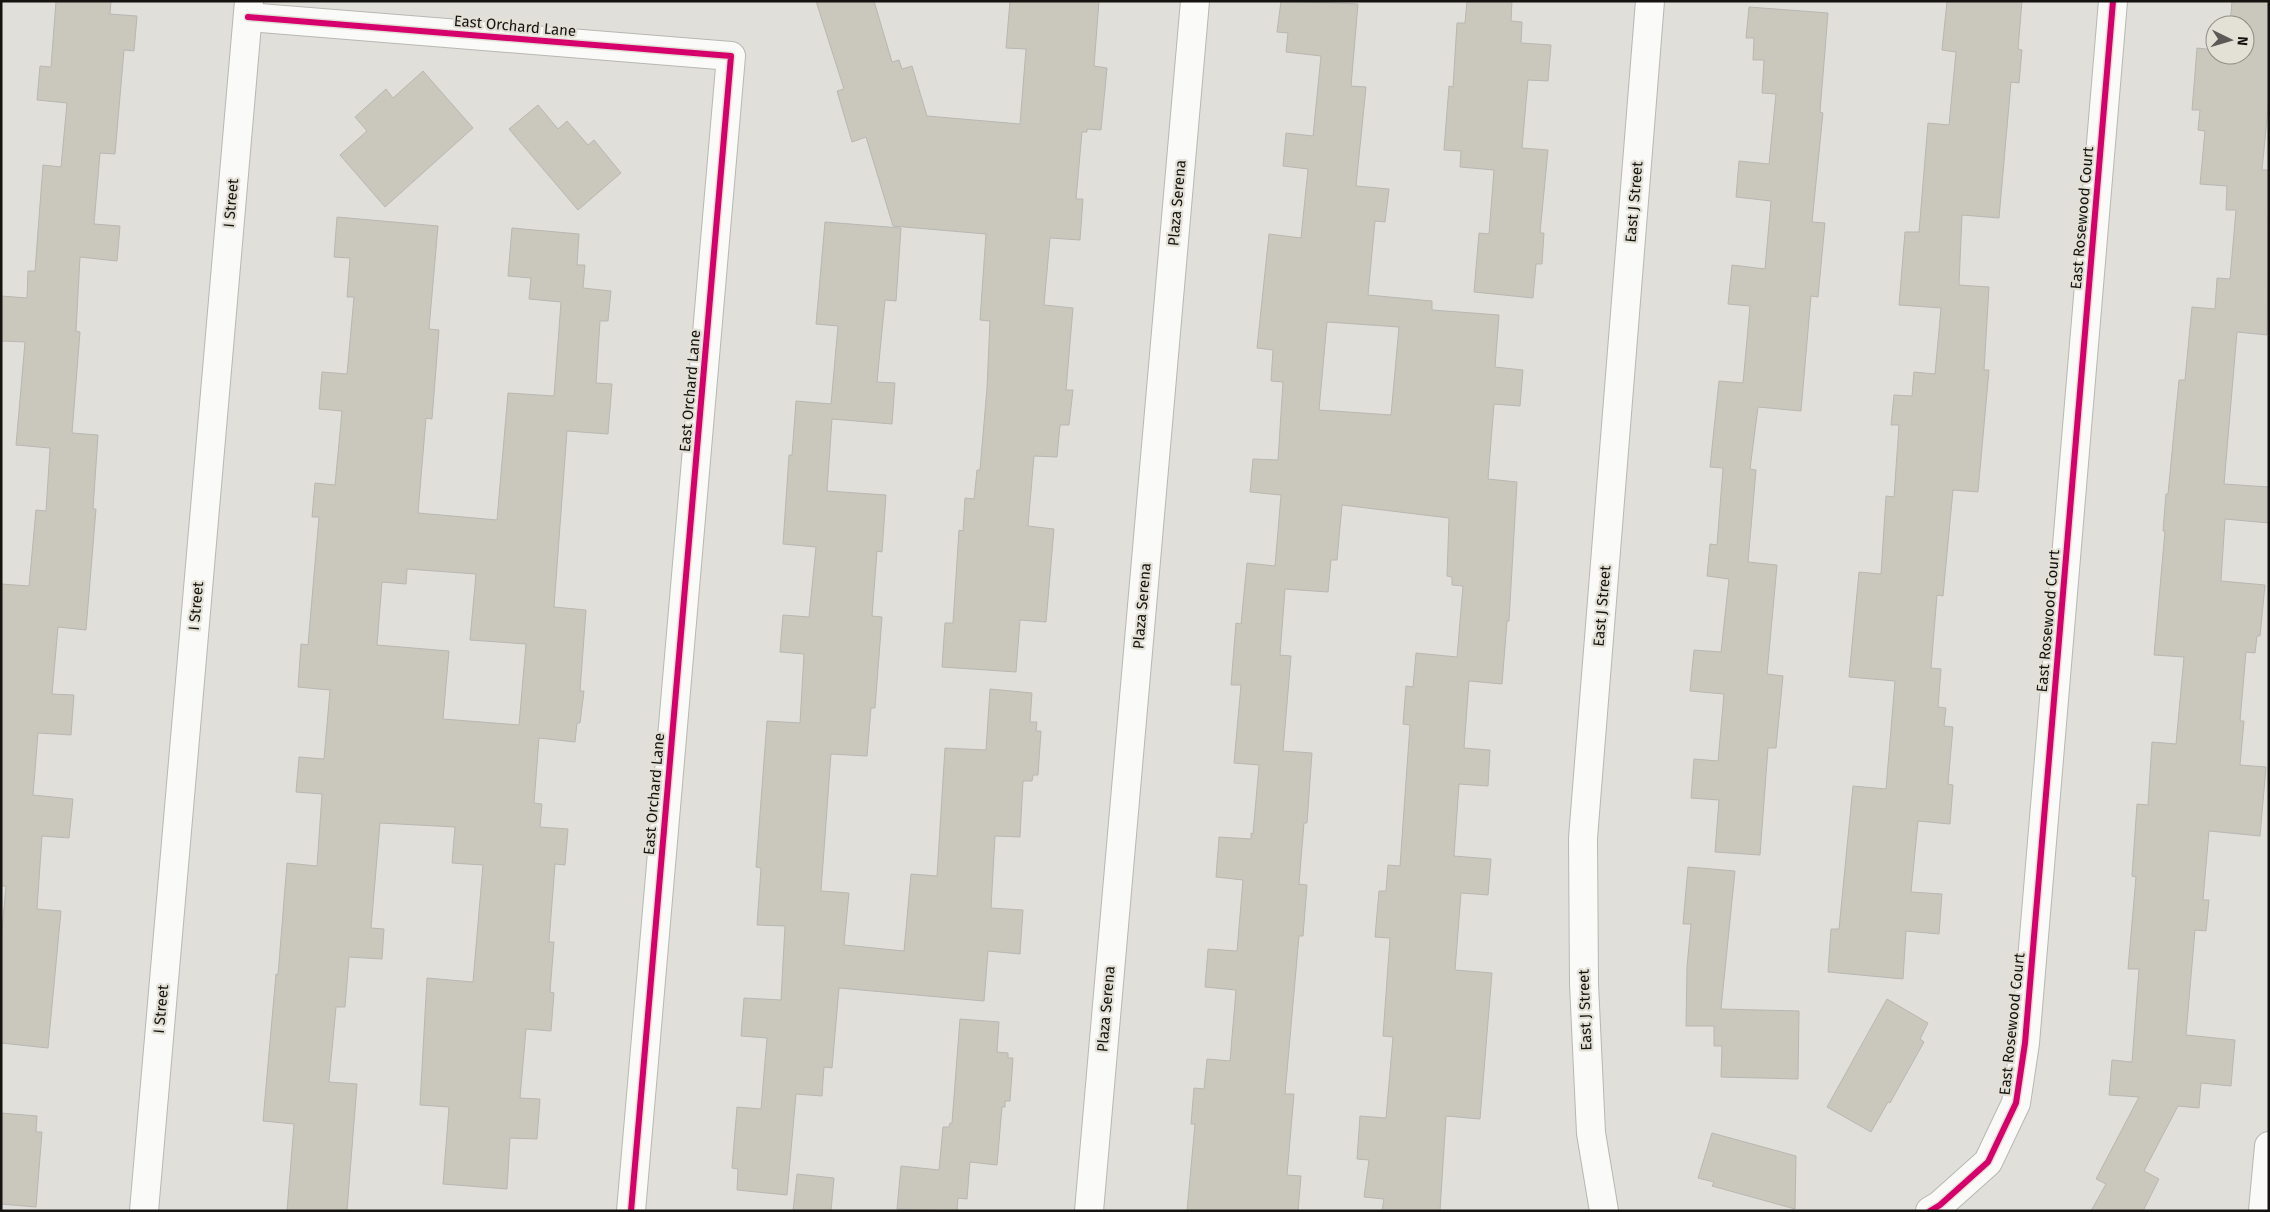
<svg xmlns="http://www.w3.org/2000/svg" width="2270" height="1212" viewBox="0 0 2270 1212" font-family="'Fira Sans',sans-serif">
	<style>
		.building { fill: #cac7bd; stroke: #b8b7b2; fill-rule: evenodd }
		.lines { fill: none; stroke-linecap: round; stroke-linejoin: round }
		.minor-casing { stroke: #b8b7b2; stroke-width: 30 }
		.minor { stroke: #fafaf9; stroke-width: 28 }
		.cycleway-casing { stroke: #e3e0d6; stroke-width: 9 }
		.cycleway { stroke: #d6006c; stroke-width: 6 }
		.labels { text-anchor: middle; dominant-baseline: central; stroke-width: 4.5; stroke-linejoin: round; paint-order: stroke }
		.street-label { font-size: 15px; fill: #141310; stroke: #e3e0d6 }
	</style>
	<rect width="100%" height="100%" fill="#e0dfd9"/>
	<g class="building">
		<path d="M 56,1 L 111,1 L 110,14 L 137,16 L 134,51 L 124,50 L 115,154 L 100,153 L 94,224 L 120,226 L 117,261 L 80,257 L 76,331 L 80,332 L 72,433 L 98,435 L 93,509 L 96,509 L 86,630 L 58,627 L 52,694 L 74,695 L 71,735 L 38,733 L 33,795 L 73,799 L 69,838 L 42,836 L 37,909 L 61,911 L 48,1048 L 1,1043 L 1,942 L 6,886 L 1,886 L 1,584 L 29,586 L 36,510 L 46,511 L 50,448 L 16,445 L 25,342 L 1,341 L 1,296 L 27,298 L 28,271 L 35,271 L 43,165 L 61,167 L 67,103 L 37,100 L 40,66 L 51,67 Z"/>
		<path d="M 816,1 L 874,1 L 892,62 L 899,60 L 902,69 L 912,66 L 927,116 L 1020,124 L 1026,49 L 1006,48 L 1010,1 L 1099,1 L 1094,66 L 1107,68 L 1101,130 L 1087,129 L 1087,132 L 1082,132 L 1076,199 L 1083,199 L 1080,240 L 1050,238 L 1044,305 L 1073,308 L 1066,390 L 1073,390 L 1069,425 L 1060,425 L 1057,457 L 1034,456 L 1028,526 L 1054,529 L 1046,622 L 1020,620 L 1016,672 L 942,667 L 945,623 L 953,623 L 959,530 L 963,531 L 965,498 L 974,499 L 977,470 L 980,470 L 987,388 L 990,321 L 980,320 L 986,234 L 893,226 L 866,137 L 852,142 L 837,91 L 844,89 Z"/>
		<path d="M 1281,1 L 1358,4 L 1351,86 L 1366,87 L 1356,186 L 1389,189 L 1385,222 L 1375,221 L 1368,295 L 1432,301 L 1432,310 L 1499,315 L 1495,367 L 1523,370 L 1520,406 L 1494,404 L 1488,479 L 1517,482 L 1509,621 L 1507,621 L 1502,684 L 1469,681 L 1464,748 L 1490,750 L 1488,786 L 1459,784 L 1454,856 L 1491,859 L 1488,895 L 1461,893 L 1455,970 L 1492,973 L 1480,1119 L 1446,1116 L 1440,1211 L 1382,1211 L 1384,1199 L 1364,1197 L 1369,1160 L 1357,1159 L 1360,1116 L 1386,1118 L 1393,1037 L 1383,1036 L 1390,938 L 1375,937 L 1379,891 L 1386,891 L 1388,865 L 1400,866 L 1410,725 L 1403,724 L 1406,686 L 1413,687 L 1416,653 L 1457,657 L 1463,586 L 1452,585 L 1452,577 L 1447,576 L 1449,518 L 1342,505 L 1337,560 L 1331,560 L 1328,592 L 1285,589 L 1280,655 L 1291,656 L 1283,751 L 1312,753 L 1307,823 L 1304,823 L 1299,884 L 1307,885 L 1303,936 L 1299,936 L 1285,1094 L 1294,1094 L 1287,1175 L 1301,1176 L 1298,1211 L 1187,1211 L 1195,1124 L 1191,1124 L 1194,1088 L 1204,1089 L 1207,1059 L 1230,1061 L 1236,990 L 1205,987 L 1208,949 L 1237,951 L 1243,880 L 1216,877 L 1219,837 L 1251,839 L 1251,833 L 1253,834 L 1259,765 L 1234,763 L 1241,685 L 1231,685 L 1236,623 L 1241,624 L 1247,563 L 1275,566 L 1281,495 L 1250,492 L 1253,459 L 1278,460 L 1283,382 L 1271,381 L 1273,350 L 1257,348 L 1269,234 L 1301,238 L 1308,169 L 1283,166 L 1286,133 L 1313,136 L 1321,56 L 1286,52 L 1288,33 L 1277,32 ZM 1327,322 L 1399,327 L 1391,415 L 1319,410 Z"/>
		<path d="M 1467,1 L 1512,1 L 1511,21 L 1522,22 L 1521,43 L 1551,45 L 1548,81 L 1528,80 L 1522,148 L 1548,150 L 1540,233 L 1544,233 L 1542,264 L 1536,264 L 1533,298 L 1474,292 L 1479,233 L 1489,234 L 1494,170 L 1460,167 L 1461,151 L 1444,150 L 1449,86 L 1453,87 L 1457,23 L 1465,23 Z"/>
		<path d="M 1947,1 L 2022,1 L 2018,49 L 2022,50 L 2019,83 L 2011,82 L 1999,218 L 1962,215 L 1959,285 L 1989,287 L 1984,370 L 1989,370 L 1978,492 L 1953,490 L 1943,596 L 1937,595 L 1931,668 L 1941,669 L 1938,707 L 1946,708 L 1944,726 L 1953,727 L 1948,784 L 1953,785 L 1950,824 L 1918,821 L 1911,892 L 1942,894 L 1939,934 L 1906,931 L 1903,979 L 1828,972 L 1831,929 L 1839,929 L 1853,786 L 1886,789 L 1895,681 L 1849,677 L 1859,572 L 1881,574 L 1886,496 L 1894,497 L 1899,425 L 1891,425 L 1894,395 L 1912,396 L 1914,372 L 1935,374 L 1941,308 L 1899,305 L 1905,232 L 1919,232 L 1928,123 L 1949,125 L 1956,52 L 1942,50 Z"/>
		<path d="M 2232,1 L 2269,1 L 2269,97 L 2262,170 L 2269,170 L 2267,335 L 2237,332 L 2224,484 L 2269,487 L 2269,523 L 2225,519 L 2221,581 L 2265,585 L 2260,636 L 2257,636 L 2255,653 L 2246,652 L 2240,721 L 2244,721 L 2240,765 L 2266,767 L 2260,836 L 2209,831 L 2203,900 L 2209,900 L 2206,931 L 2195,930 L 2186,1035 L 2235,1040 L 2231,1086 L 2201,1083 L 2199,1108 L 2178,1106 L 2144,1171 L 2159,1179 L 2143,1211 L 2091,1211 L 2106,1184 L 2096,1179 L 2139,1097 L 2109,1095 L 2112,1060 L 2132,1062 L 2139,969 L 2128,969 L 2136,877 L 2132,876 L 2137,804 L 2148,805 L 2152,742 L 2176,744 L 2184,657 L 2154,655 L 2165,531 L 2163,531 L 2166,494 L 2168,494 L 2179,380 L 2185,380 L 2192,307 L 2215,309 L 2217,278 L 2230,279 L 2236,210 L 2226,210 L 2227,186 L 2200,184 L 2205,131 L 2198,130 L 2200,110 L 2192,110 L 2197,48 L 2215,50 L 2215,55 L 2245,55 L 2245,25 L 2230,25 Z"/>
		<path d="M 1749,7 L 1828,13 L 1820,112 L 1823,113 L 1812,222 L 1825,223 L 1818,297 L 1811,296 L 1801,411 L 1758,407 L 1750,469 L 1756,470 L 1748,562 L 1777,565 L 1767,674 L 1783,676 L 1776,748 L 1768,748 L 1760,855 L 1715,852 L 1719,800 L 1691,798 L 1694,759 L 1718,761 L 1724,694 L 1690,691 L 1694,650 L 1721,652 L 1729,579 L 1707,576 L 1710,544 L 1717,545 L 1723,468 L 1710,467 L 1719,381 L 1743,383 L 1750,306 L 1728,304 L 1732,265 L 1765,269 L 1771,201 L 1736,197 L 1739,161 L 1769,164 L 1776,94 L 1762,93 L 1764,60 L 1753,60 L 1754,38 L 1746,38 Z"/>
		<path d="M 423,71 L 473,128 L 385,207 L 340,155 L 367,131 L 355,117 L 386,89 L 393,98 Z"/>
		<path d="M 538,105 L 558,129 L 567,121 L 588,145 L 594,140 L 621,173 L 578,210 L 509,129 Z"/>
		<path d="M 337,217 L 438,226 L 429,329 L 439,330 L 432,419 L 426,418 L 418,513 L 497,520 L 508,393 L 554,396 L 561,302 L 529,299 L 531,278 L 508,276 L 512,228 L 579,234 L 577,265 L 585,265 L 583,288 L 611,291 L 608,321 L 600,321 L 596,383 L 612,384 L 608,434 L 567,431 L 554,607 L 586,610 L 580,691 L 584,691 L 580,723 L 577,723 L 575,742 L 539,738 L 534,803 L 542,804 L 540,827 L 568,829 L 565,865 L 555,864 L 549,942 L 554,942 L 550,992 L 554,993 L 551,1031 L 526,1029 L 520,1098 L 540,1099 L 537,1139 L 510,1138 L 507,1189 L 443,1184 L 449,1107 L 420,1105 L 427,978 L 473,982 L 483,865 L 452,863 L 455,827 L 380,823 L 371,928 L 384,929 L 382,959 L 349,957 L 345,1007 L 336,1007 L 329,1082 L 357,1084 L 347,1211 L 287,1211 L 294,1124 L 263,1121 L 276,974 L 278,975 L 287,863 L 317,866 L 322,794 L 296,792 L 299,757 L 324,759 L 330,690 L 298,687 L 301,644 L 308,645 L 319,517 L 312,517 L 315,483 L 335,485 L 342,411 L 319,409 L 322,372 L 347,374 L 354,297 L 347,297 L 350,258 L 334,257 ZM 407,569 L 476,574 L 470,640 L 526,644 L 519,725 L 443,719 L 449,651 L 377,645 L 382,582 L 406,584 Z"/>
		<path d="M 825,222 L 901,228 L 896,301 L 885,300 L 877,382 L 895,383 L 892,424 L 832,419 L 827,491 L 886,495 L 882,552 L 877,551 L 872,616 L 882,617 L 875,708 L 871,708 L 867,756 L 831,754 L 821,891 L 849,893 L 844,945 L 904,951 L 911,874 L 937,876 L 945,748 L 986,750 L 990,689 L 1032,693 L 1030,722 L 1037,722 L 1036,731 L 1041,731 L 1038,775 L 1033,775 L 1032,781 L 1023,781 L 1020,837 L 995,836 L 991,908 L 1023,910 L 1020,954 L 988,951 L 984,1001 L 839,988 L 832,1068 L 824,1067 L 822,1096 L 796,1094 L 787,1195 L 737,1190 L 738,1169 L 732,1168 L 737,1107 L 761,1109 L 767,1038 L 741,1036 L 744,998 L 781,1000 L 785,926 L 757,925 L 761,868 L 756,867 L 767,721 L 800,723 L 804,654 L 780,652 L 783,615 L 809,617 L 816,547 L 783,544 L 789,455 L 792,455 L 796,401 L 831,404 L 838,326 L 816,324 Z"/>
		<path d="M 1688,867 L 1735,871 L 1721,1009 L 1799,1011 L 1798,1079 L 1721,1077 L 1722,1046 L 1714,1046 L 1714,1026 L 1686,1026 L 1687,967 L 1691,924 L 1683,924 Z"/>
		<path d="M 1887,999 L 1928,1023 L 1920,1039 L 1924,1042 L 1890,1103 L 1888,1102 L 1871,1132 L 1827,1107 Z"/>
		<path d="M 960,1019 L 999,1022 L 997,1052 L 1008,1053 L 1008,1058 L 1013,1058 L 1010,1101 L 1005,1101 L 1005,1107 L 1002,1107 L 997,1165 L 970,1162 L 967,1199 L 958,1198 L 957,1211 L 897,1209 L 901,1166 L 939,1170 L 943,1127 L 949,1127 L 950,1123 L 952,1123 Z"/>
		<path d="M 1,1113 L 37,1116 L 36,1132 L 42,1132 L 36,1207 L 1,1204 Z"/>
		<path d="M 1712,1133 L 1796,1156 L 1795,1209 L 1712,1186 L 1714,1182 L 1698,1178 Z"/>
		<path d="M 797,1174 L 834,1178 L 831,1211 L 793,1211 Z"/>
	</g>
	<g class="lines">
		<g class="minor-casing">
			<g id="minor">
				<path d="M 248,17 L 731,56 L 631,1211"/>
				<path d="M 144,1211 L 249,1"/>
				<path d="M 1089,1211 L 1195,1"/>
				<path d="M 1604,1211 L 1591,1133 L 1584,984 L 1583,838 L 1650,1"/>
				<path d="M 1930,1211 L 1940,1205 L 1988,1162 L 2016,1103 L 2025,1043 L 2113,1"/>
				<path d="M 2263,1211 L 2269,1146"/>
			</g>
		</g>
		<use href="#minor" class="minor"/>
		<g class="cycleway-casing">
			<g id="cycleway">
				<path d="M 248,17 L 731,56 L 631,1211"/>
				<path d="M 1930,1211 L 1940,1205 L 1988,1162 L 2016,1103 L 2025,1043 L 2113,1"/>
			</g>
		</g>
		<use href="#cycleway" class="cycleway"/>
	</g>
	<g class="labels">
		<g class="street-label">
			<text transform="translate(515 26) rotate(5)">East Orchard Lane</text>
			<text transform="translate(1634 202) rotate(-85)">East J Street</text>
			<text transform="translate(231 203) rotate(-85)">I Street</text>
			<text transform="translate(1177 203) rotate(-85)">Plaza Serena</text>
			<text transform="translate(2082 218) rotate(-85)">East Rosewood Court</text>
			<text transform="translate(690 391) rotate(-85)">East Orchard Lane</text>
			<text transform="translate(196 606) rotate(-85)">I Street</text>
			<text transform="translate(1142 606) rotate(-85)">Plaza Serena</text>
			<text transform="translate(1602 606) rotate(-85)">East J Street</text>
			<text transform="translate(2048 621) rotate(-85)">East Rosewood Court</text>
			<text transform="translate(654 794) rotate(-85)">East Orchard Lane</text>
			<text transform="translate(161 1009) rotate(-85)">I Street</text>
			<text transform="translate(1106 1009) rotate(-85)">Plaza Serena</text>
			<text transform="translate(1585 1010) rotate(-92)">East J Street</text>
			<text transform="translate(2012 1024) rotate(-84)">East Rosewood Court</text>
		</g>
	</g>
	<rect width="2270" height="1212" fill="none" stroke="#141310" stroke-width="5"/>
	<g transform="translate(2230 40) rotate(95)"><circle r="24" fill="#e3e0d6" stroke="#908e87"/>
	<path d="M0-4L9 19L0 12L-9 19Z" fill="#5b5a56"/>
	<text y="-8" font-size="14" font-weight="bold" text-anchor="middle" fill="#141310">N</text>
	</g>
</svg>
